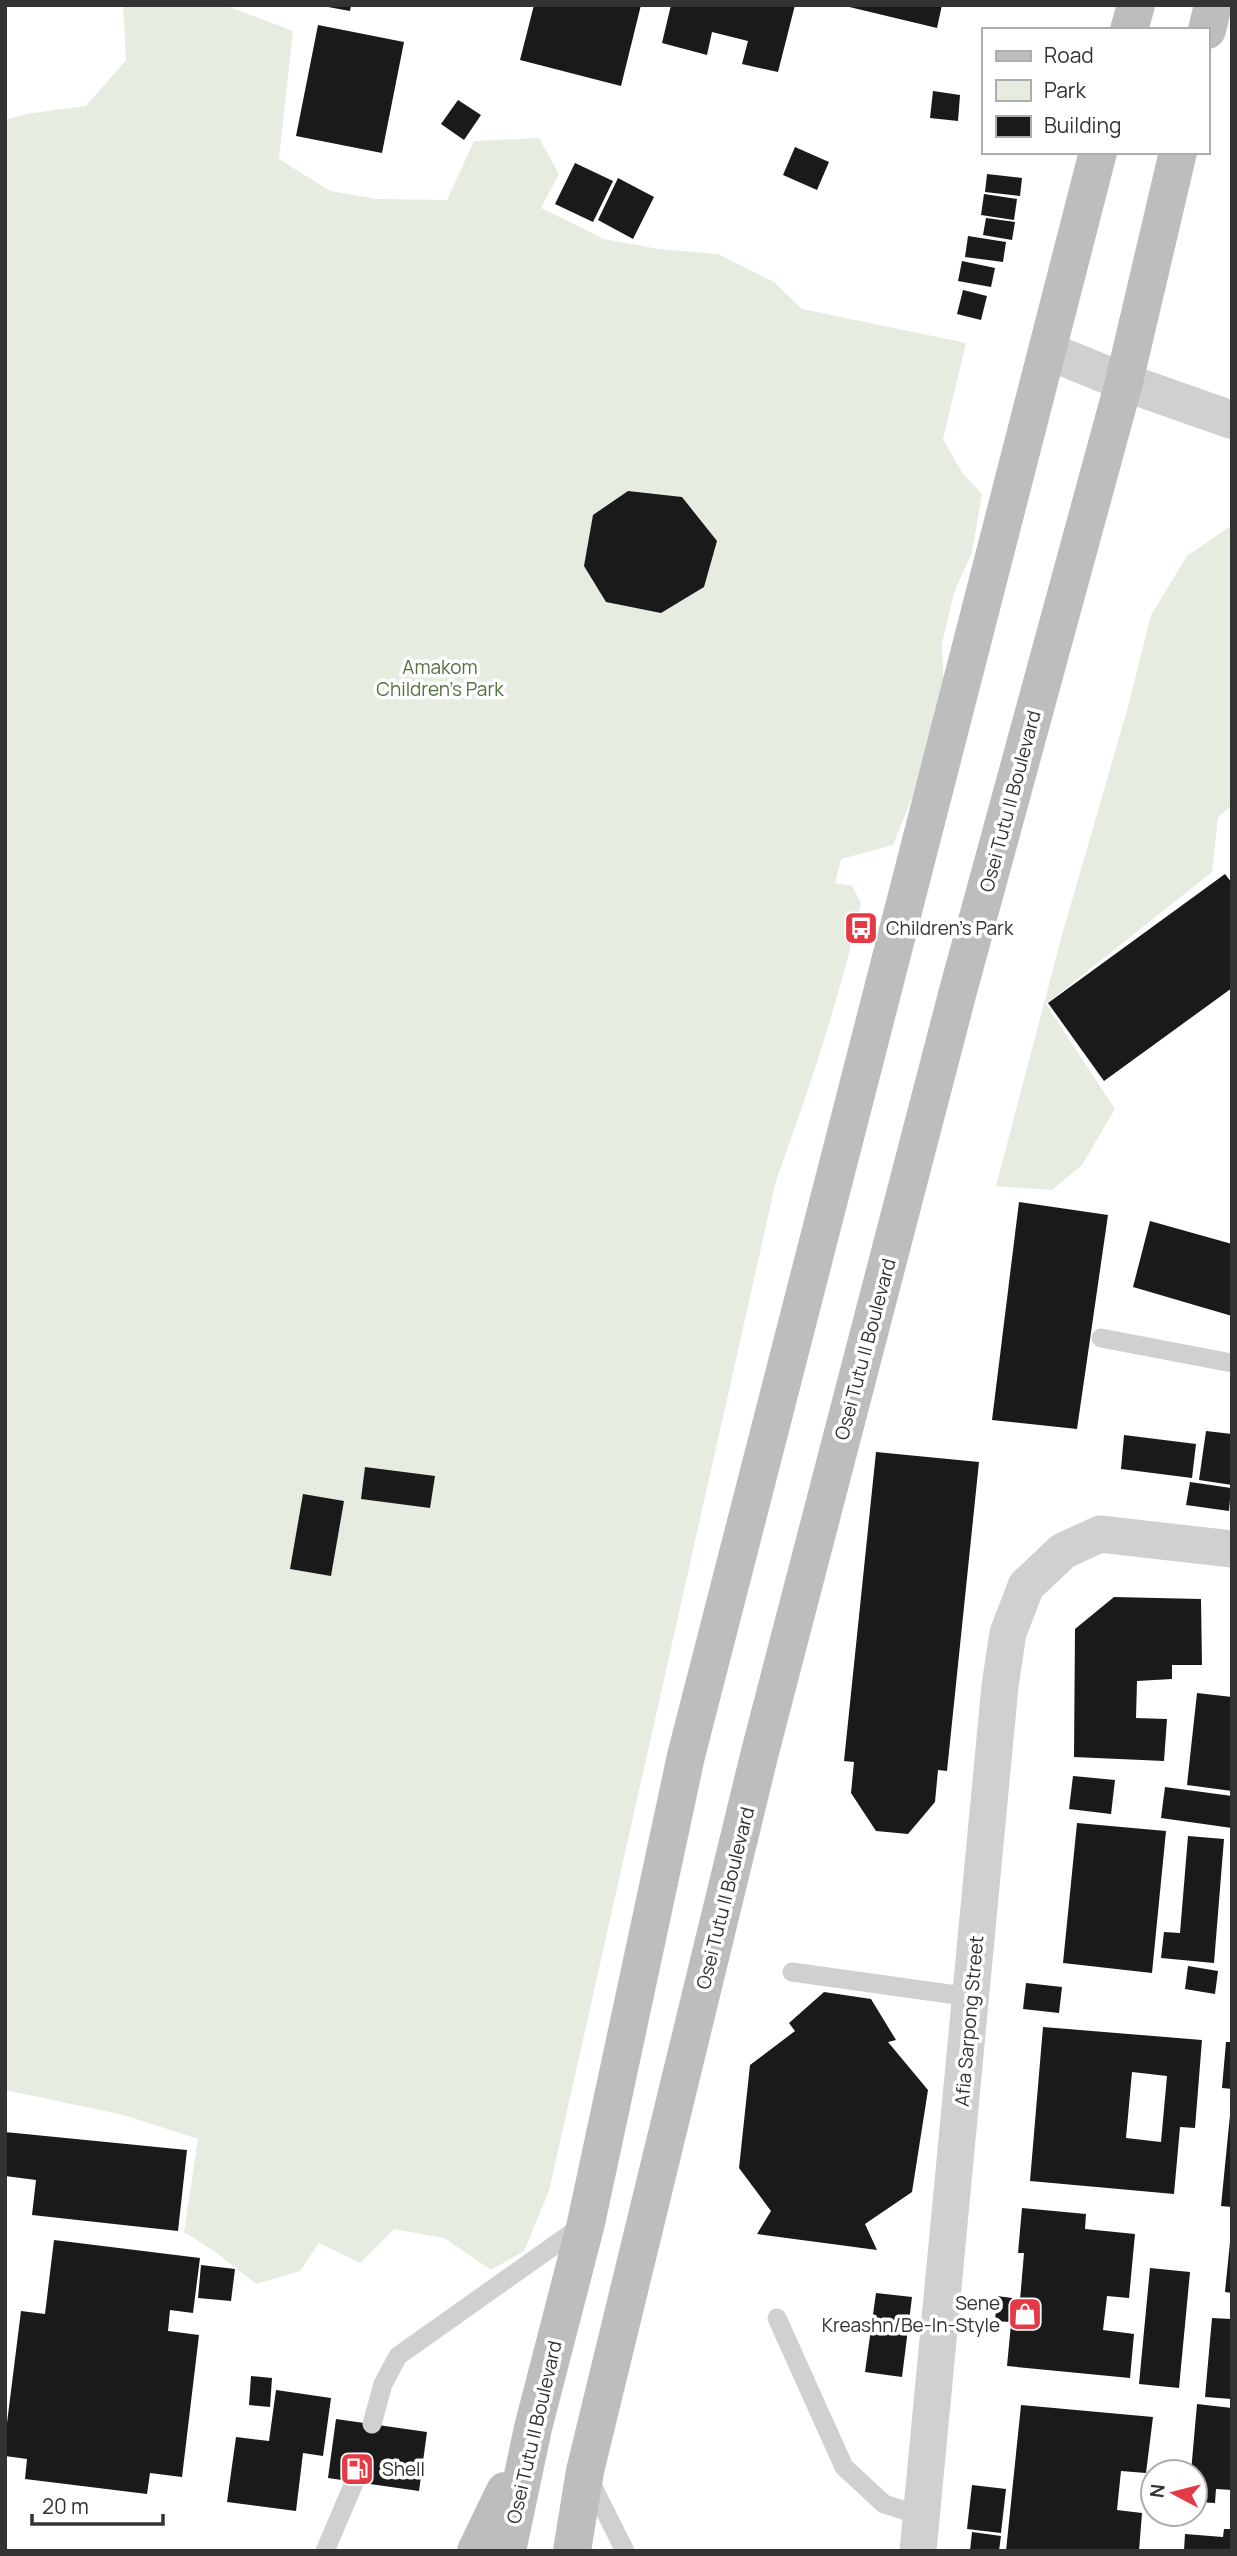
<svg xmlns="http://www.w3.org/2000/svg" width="1237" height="2556" viewBox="0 0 1237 2556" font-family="Manrope,sans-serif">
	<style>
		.green { fill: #e6ecdf }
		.building { fill: #1a1a1a; fill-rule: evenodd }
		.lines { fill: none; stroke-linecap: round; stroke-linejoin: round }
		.service { stroke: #d0d0d0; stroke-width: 19 }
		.minor { stroke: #d0d0d0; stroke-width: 37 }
		.tertiary { stroke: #d0d0d0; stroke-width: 38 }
		.secondary { stroke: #bdbdbd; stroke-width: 38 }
		.labels { text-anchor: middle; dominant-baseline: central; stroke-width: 7; stroke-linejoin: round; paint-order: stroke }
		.park-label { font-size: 19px; fill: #56703f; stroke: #fff }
		.street-label { font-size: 19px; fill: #333; stroke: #fff }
		.poi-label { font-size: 19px; fill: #333; stroke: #fff; text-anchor: start }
	</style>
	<rect width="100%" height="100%" fill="#fff"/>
	<g class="green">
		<path d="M 123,5 L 224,5 L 293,31 L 279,159 L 330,191 L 376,199 L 447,200 L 474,141 L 539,138 L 559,174 L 541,208 L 604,239 L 658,249 L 718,254 L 774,282 L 802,309 L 966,343 L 943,439 L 963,474 L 982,494 L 972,552 L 954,593 L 942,644 L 944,694 L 916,788 L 893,845 L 841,859 L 835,883 L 852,886 L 861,903 C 840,998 809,1089 776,1181 L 549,2191 L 524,2251 L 491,2270 L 444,2238 L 394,2229 L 360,2263 L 319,2243 L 300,2271 L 256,2284 L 214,2251 L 184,2232 L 198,2139 L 124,2115 L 5,2090 L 5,120 L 26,114 L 86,106 L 126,60 Z"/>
		<path d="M 1232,525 L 1232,805 L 1218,817 L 1212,872 L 1046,1004 L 1115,1109 L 1082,1165 L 1052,1190 L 996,1186 L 1062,935 L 1128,707 L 1151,615 L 1187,556 Z"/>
	</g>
	<g class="building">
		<path d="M 317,5 L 351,5 L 350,11 Z"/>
		<path d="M 534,5 L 641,5 L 621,86 L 520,60 Z"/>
		<path d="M 671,5 L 795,5 L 778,72 L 742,64 L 748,41 L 712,32 L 707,55 L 662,43 Z"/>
		<path d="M 841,5 L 942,5 L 937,28 Z"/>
		<path d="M 318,25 L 404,42 L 382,153 L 296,136 Z"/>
		<path d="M 933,91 L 960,95 L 958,121 L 930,118 Z"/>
		<path d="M 458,100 L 481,115 L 464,140 L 441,124 Z"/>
		<path d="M 795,147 L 829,162 L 817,190 L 783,175 Z"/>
		<path d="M 575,163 L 613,181 L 593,222 L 555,204 Z"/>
		<path d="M 987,174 L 1022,178 L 1020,196 L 985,192 Z"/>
		<path d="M 618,178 L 654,197 L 633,239 L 598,220 Z"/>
		<path d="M 984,194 L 1017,199 L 1014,220 L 981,215 Z"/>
		<path d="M 986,218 L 1015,222 L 1012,240 L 983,235 Z"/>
		<path d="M 968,236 L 1006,242 L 1003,262 L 965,257 Z"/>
		<path d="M 962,261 L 995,268 L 991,287 L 958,281 Z"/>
		<path d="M 963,290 L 987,296 L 981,320 L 957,314 Z"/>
		<path d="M 628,491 L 682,497 L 717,541 L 704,587 L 661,613 L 606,602 L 584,566 L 593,515 Z"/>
		<path d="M 1225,874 L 1232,883 L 1232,988 L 1104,1081 L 1048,1003 Z"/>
		<path d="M 1019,1202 L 1108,1215 L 1077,1429 L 992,1420 Z"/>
		<path d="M 1150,1221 L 1232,1244 L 1232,1316 L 1133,1287 Z"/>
		<path d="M 1206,1431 L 1232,1434 L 1232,1485 L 1199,1480 Z"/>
		<path d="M 1124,1435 L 1196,1444 L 1192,1478 L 1121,1469 Z"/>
		<path d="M 876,1452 L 979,1462 L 947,1771 L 938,1770 L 935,1802 L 908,1834 L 876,1831 L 851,1793 L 854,1762 L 844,1761 Z"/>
		<path d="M 365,1467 L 435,1476 L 430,1508 L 361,1499 Z"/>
		<path d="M 1190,1482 L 1231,1488 L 1229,1511 L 1186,1505 Z"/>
		<path d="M 303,1494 L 344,1501 L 331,1576 L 290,1569 Z"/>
		<path d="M 1114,1597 L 1201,1599 L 1202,1665 L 1172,1665 L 1172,1679 L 1137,1681 L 1136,1718 L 1167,1719 L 1164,1761 L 1074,1757 L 1075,1629 Z"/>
		<path d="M 1197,1693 L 1232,1697 L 1232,1791 L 1187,1785 Z"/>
		<path d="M 1073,1776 L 1115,1780 L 1111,1814 L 1069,1809 Z"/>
		<path d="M 1165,1787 L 1232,1796 L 1232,1828 L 1161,1818 Z"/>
		<path d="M 1077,1823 L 1166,1831 L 1152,1973 L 1063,1963 Z"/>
		<path d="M 1188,1836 L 1224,1839 L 1214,1963 L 1161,1958 L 1164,1932 L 1180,1933 Z"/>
		<path d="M 1188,1966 L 1218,1971 L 1215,1994 L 1185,1989 Z"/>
		<path d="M 1026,1983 L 1062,1987 L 1059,2013 L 1023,2009 Z"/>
		<path d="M 824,1992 L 871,1999 L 896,2040 L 888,2042 L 928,2090 L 912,2192 L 865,2224 L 877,2250 L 757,2234 L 771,2211 L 739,2168 L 750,2065 L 795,2031 L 789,2023 Z"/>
		<path d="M 1043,2027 L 1202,2040 L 1195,2128 L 1180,2127 L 1174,2194 L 1030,2181 ZM 1132,2072 L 1167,2076 L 1161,2142 L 1126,2138 Z"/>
		<path d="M 1226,2042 L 1232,2042 L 1232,2089 L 1222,2088 Z"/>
		<path d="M 1230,2115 L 1232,2115 L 1232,2207 L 1221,2206 Z"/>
		<path d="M 5,2132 L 187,2150 L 178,2231 L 32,2215 L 36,2180 L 5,2176 Z"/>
		<path d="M 1022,2208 L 1086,2214 L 1085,2229 L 1135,2234 L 1129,2298 L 1107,2296 L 1103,2330 L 1134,2334 L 1130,2378 L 1007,2366 L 1011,2324 L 1018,2324 L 1024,2253 L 1018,2253 Z"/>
		<path d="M 54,2240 L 200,2258 L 193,2313 L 170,2310 L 168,2331 L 199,2335 L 182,2477 L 150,2473 L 147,2494 L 25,2479 L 27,2459 L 5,2456 L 5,2439 L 21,2311 L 45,2314 Z"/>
		<path d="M 1230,2242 L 1232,2242 L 1232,2293 L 1225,2292 Z"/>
		<path d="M 201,2265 L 235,2269 L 231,2301 L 198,2298 Z"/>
		<path d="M 1150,2268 L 1190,2272 L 1179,2388 L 1139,2384 Z"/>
		<path d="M 876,2293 L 912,2297 L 902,2377 L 865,2372 Z"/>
		<path d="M 997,2296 L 1012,2298 L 1010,2322 L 995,2321 Z"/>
		<path d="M 1212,2318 L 1232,2319 L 1232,2399 L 1205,2397 Z"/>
		<path d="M 251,2376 L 272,2378 L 270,2407 L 249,2405 Z"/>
		<path d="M 276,2390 L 331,2398 L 323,2456 L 303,2453 L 296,2511 L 227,2502 L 236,2437 L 269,2441 Z"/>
		<path d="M 1197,2404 L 1232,2408 L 1232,2490 L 1216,2489 L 1215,2503 L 1195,2502 L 1195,2472 L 1191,2472 Z"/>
		<path d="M 1021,2405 L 1153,2417 L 1146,2473 L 1121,2471 L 1117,2510 L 1142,2513 L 1139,2551 L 1006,2551 Z"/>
		<path d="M 336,2419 L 427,2432 L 419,2491 L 328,2478 Z"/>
		<path d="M 972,2485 L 1006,2489 L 1001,2533 L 967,2529 Z"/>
		<path d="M 1224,2529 L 1232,2529 L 1232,2551 L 1184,2551 L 1185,2534 L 1223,2537 Z"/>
		<path d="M 972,2532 L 1001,2536 L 999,2551 L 970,2551 Z"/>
	</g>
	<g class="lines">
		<g class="service">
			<path d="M 1101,1338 L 1232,1363"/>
			<path d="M 792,1972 L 971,1997"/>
			<path d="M 777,2318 L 844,2467 L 884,2504 L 922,2516"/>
			<path d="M 372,2424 L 383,2384 L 398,2356 L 583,2225"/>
			<path d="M 588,2477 L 625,2551"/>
			<path d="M 325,2551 L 354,2483"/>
		</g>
		<path class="minor" d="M 918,2551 L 1000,1686 L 1008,1633 L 1026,1586 L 1063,1551 L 1100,1534 L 1232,1549"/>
		<path class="tertiary" d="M 1048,351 L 1124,382 L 1232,420"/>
		<g class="secondary">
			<path d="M 1129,30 L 1136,5"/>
			<path d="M 1207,30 L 1213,5"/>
			<path d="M 476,2551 L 505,2491"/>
			<path d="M 507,2551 L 533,2428 L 586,2223 L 686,1756 L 1098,152"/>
			<path d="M 572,2551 L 585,2471 L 760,1752 L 958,991 L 1124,382 L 1178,152"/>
		</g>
	</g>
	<defs>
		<g id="bus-square" transform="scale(1.75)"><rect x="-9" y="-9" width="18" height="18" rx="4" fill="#e63946" stroke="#fff"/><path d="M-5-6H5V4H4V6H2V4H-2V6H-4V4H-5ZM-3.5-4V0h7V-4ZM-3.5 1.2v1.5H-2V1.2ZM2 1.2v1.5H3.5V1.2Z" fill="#fff"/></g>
		<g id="shop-square" transform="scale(1.75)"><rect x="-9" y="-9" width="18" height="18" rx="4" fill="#e63946" stroke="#fff"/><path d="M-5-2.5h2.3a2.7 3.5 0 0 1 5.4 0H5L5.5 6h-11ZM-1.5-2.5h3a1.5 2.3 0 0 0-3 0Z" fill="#fff"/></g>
		<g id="fuel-square" transform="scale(1.75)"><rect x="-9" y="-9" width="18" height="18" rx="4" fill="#e63946" stroke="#fff"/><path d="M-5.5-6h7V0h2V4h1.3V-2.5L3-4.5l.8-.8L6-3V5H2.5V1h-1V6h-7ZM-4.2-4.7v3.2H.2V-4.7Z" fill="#fff"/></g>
	</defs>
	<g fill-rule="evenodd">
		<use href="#bus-square" x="861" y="928"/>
		<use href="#shop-square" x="1025" y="2314"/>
		<use href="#fuel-square" x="357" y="2469"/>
	</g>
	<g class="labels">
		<g class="park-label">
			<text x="440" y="667">Amakom<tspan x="440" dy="22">Children's Park</tspan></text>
		</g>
		<g class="street-label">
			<text transform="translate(1010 801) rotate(-75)">Osei Tutu II Boulevard</text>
			<text transform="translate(865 1349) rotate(-75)">Osei Tutu II Boulevard</text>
			<text transform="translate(725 1898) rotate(-76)">Osei Tutu II Boulevard</text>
			<text transform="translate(969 2021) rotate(-85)">Afia Sarpong Street</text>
			<text transform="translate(534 2432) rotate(-77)">Osei Tutu II Boulevard</text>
		</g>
		<g class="poi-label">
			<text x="886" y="928">Children's Park</text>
			<text x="1000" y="2303" text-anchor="end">Sene<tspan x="1000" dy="22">Kreashn/Be-In-Style</tspan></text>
			<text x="382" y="2469">Shell</text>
		</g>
	</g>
	<rect width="1237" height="2556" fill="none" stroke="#333333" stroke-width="14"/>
	<rect x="982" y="28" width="228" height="126" fill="#ffffff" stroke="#adadad" stroke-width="2"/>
	<rect x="996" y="51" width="35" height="10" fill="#bdbdbd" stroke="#adadad" stroke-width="2"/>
	<text x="1044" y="63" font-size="21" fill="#333333">Road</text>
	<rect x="996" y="80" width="35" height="21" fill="#e6ecdf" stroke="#adadad" stroke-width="2"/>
	<text x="1044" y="98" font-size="21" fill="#333333">Park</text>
	<rect x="996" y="116" width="35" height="21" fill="#1a1a1a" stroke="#adadad" stroke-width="2"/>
	<text x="1044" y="133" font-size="21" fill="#333333">Building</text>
	<g transform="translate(1174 2493) rotate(277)"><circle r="33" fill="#ffffff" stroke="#adadad" stroke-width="2"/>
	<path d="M0-5L12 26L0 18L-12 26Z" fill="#e63946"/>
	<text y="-10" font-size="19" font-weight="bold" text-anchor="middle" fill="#333333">N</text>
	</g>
	<path d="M32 2514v10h131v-10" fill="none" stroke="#333333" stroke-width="3.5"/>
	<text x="42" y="2514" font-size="21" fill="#333333" stroke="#ffffff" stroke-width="5" paint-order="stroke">20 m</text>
</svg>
